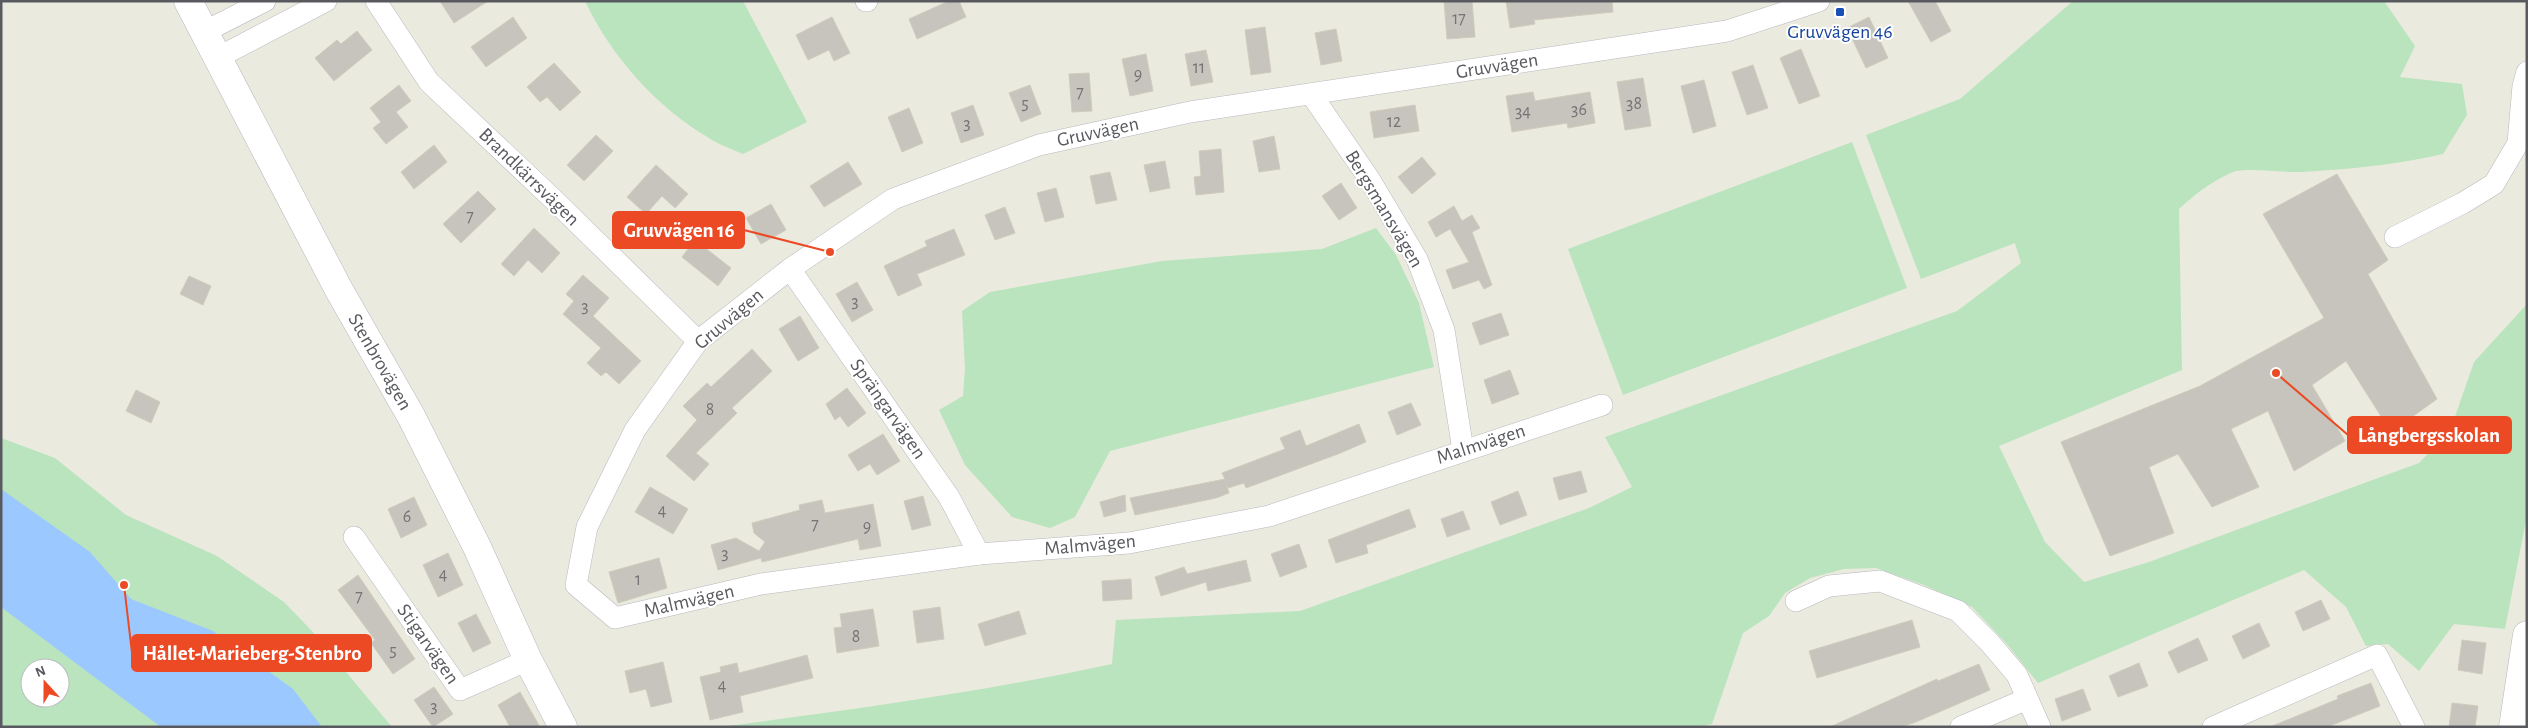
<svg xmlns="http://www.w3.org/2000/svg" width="2528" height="728" viewBox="0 0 2528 728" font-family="'Alegreya Sans',sans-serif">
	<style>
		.green { fill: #b9e4be; fill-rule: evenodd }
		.water { fill: #9bc8ff }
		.building { fill: #c6c4bc; stroke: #d0ccbd }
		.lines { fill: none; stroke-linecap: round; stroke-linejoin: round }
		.minor-casing { stroke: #b7b8be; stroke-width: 22 }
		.tertiary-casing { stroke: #b7b8be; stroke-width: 29 }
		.minor { stroke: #fff; stroke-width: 21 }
		.tertiary { stroke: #fff; stroke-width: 28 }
		.transit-dot { fill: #1a4fb4; stroke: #fff; stroke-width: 2 }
		.labels { text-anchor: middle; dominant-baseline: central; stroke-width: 4; stroke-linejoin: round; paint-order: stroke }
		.number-label { font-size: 18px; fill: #747477 }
		.transit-label { font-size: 20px; fill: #164399; stroke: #fff }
		.street-label { font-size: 20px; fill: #585a60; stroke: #fff }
		.leader { fill: none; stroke: #ec4a24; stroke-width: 2 }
		.callout-dot { fill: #ec4a24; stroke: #fff; stroke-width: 2 }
		.callout { fill: #ec4a24; stroke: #ec4a24; stroke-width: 2 }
		.callout-label { font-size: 21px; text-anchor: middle; font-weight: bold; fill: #fff }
	</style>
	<rect width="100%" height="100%" fill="#ebeade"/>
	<g class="green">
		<path d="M 585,1 L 743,1 L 807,122 L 743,154 C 732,149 719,145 709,138 C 656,107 611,56 585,1 Z"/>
		<path d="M 2073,1 L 2384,1 L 2415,46 L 2400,77 L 2462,84 L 2467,115 L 2443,154 C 2396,165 2349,169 2302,172 C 2285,173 2246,167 2233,172 C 2212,181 2195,194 2179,209 L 2182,370 L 1999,446 L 2045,542 L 2084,582 L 2149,562 L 2419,463 L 2450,431 L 2474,362 L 2527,304 L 2527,515 L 2505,629 L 2454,624 L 2419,671 L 2388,644 L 2366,646 L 2346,607 L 2304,570 L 2038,683 L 2006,643 L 1972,607 L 1924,585 L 1876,568 L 1844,569 L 1810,578 L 1785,593 L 1769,616 L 1743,633 L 1712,724 L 1698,727 L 719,727 C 851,710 982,692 1112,664 L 1116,620 L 1300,611 L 1589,508 L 1632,487 L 1605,437 L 1957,311 L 2021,263 L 2015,243 L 1921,279 L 1866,135 L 1960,99 Z"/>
		<path d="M 1852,142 L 1907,288 L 1623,395 L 1568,249 Z"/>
		<path d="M 1376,228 L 1396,255 L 1419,303 L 1434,367 L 1110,451 L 1075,517 L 1050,528 L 1012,517 L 965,465 L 939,410 L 963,396 L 965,369 L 962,311 L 990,292 L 1162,261 L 1322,249 Z"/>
		<path d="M 1,438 L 55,458 L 126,515 L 217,556 L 284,602 L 311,630 L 392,727 L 1,727 ZM 30,668 L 60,668 L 60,698 L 30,698 Z"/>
	</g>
	<path class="water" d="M 1,489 L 90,552 L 131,599 L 213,631 L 293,689 L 322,727 L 161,727 L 1,607 Z"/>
	<g class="building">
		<path d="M 440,1 L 488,1 L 454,23 Z"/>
		<path d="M 949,1 L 959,1 L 966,17 L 917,39 L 909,19 Z"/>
		<path d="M 1444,1 L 1472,1 L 1475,37 L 1447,39 Z"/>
		<path d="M 1506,1 L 1612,1 L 1613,12 L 1534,20 L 1535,24 L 1510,28 Z"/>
		<path d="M 1908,1 L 1935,1 L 1951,31 L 1931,42 Z"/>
		<path d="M 513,17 L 527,38 L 486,67 L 471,47 Z"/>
		<path d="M 832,17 L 850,53 L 834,61 L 829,50 L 808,60 L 796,35 Z"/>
		<path d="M 1869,17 L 1888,58 L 1866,68 L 1847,28 Z"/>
		<path d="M 1265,27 L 1271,72 L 1251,75 L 1245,30 Z"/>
		<path d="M 1336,29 L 1342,61 L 1321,65 L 1315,33 Z"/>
		<path d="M 357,31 L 372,50 L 334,81 L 315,58 L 337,40 L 341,44 Z"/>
		<path d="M 1801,49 L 1820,96 L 1799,104 L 1780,58 Z"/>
		<path d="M 1206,50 L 1213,82 L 1191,86 L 1185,54 Z"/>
		<path d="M 1146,54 L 1153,91 L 1130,96 L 1122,59 Z"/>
		<path d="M 554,63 L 581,92 L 560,111 L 547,97 L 540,102 L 527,87 Z"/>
		<path d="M 1753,65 L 1768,108 L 1747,115 L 1732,72 Z"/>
		<path d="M 1089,73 L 1092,111 L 1072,112 L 1069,74 Z"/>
		<path d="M 1643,78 L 1651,126 L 1625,130 L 1617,82 Z"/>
		<path d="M 1704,80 L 1716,126 L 1693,133 L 1681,86 Z"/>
		<path d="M 399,85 L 411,101 L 396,112 L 408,127 L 386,144 L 373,128 L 381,122 L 370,108 Z"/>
		<path d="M 1030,85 L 1041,114 L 1021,122 L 1009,93 Z"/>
		<path d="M 1533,92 L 1535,101 L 1590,92 L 1595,123 L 1568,128 L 1567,123 L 1512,132 L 1506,96 Z"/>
		<path d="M 973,105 L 984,135 L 961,143 L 951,113 Z"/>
		<path d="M 1415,105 L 1419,131 L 1374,138 L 1370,112 Z"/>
		<path d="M 909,108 L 923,143 L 902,152 L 888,117 Z"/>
		<path d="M 596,135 L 613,151 L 584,181 L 567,165 Z"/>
		<path d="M 1274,136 L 1280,169 L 1259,172 L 1253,141 Z"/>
		<path d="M 434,145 L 447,162 L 414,189 L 401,172 Z"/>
		<path d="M 1221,149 L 1224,192 L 1196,195 L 1194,177 L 1201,176 L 1199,151 Z"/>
		<path d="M 1422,157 L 1436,174 L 1412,194 L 1398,177 Z"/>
		<path d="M 1165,161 L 1170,188 L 1150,192 L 1144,165 Z"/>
		<path d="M 848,162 L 862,184 L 824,207 L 810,186 Z"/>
		<path d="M 656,165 L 688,194 L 675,208 L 662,196 L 646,214 L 627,197 Z"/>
		<path d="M 1110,172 L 1117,200 L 1096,204 L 1090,176 Z"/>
		<path d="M 2337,174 L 2388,260 L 2368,274 L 2437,399 L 2391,432 L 2346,361 L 2312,385 L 2345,441 L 2294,471 L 2268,411 L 2231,429 L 2259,487 L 2212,507 L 2178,454 L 2149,467 L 2174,533 L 2110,556 L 2061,442 L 2200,386 L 2324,318 L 2263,214 Z"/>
		<path d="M 1341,183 L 1357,208 L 1339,220 L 1322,196 Z"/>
		<path d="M 1056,188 L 1064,217 L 1045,222 L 1037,193 Z"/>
		<path d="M 478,191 L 496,209 L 461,243 L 443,224 Z"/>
		<path d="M 771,204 L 786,230 L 761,244 L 746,218 Z"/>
		<path d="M 1454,206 L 1462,221 L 1472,215 L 1480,228 L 1472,232 L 1492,285 L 1484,289 L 1479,280 L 1453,289 L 1446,270 L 1469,262 L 1450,229 L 1436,237 L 1428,222 Z"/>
		<path d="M 1005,207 L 1015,233 L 995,240 L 985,215 Z"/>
		<path d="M 534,228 L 560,253 L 542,273 L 528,260 L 514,276 L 501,264 Z"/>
		<path d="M 954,229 L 965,255 L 917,274 L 922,285 L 898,296 L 884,266 L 927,246 L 925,241 Z"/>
		<path d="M 695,240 L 731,268 L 718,286 L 682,257 Z"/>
		<path d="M 583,275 L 609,298 L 593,316 L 641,361 L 619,384 L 606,372 L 601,376 L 587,363 L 601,348 L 563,314 L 574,301 L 566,294 Z"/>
		<path d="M 189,276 L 211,286 L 203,305 L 180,294 Z"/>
		<path d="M 857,282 L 873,310 L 852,322 L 836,294 Z"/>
		<path d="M 1501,313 L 1509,335 L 1480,345 L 1472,323 Z"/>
		<path d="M 800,316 L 819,348 L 798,361 L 779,329 Z"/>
		<path d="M 752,349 L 772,371 L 732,408 L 737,413 L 696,453 L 709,464 L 694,481 L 666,456 L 697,420 L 683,406 L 707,383 L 711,387 Z"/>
		<path d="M 1510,370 L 1519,394 L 1492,404 L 1484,380 Z"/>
		<path d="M 847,388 L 866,413 L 848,427 L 840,416 L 835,420 L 826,404 Z"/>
		<path d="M 136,390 L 160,402 L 151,423 L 126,411 Z"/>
		<path d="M 1411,403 L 1421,425 L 1397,435 L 1388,412 Z"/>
		<path d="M 1359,424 L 1366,442 L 1338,454 L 1246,488 L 1244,483 L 1228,488 L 1227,486 L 1229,493 L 1216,498 L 1135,515 L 1130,498 L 1225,479 L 1222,473 L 1285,449 L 1280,438 L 1300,430 L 1306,446 Z"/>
		<path d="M 883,434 L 900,461 L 877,475 L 870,464 L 858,471 L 848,455 Z"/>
		<path d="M 1581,471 L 1587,492 L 1559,500 L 1553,478 Z"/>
		<path d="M 650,487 L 688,509 L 673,534 L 635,512 Z"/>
		<path d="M 1518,491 L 1527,515 L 1500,525 L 1491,502 Z"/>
		<path d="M 1125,495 L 1126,511 L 1104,517 L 1100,502 Z"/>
		<path d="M 923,496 L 931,525 L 912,530 L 904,501 Z"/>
		<path d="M 414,497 L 427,525 L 401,538 L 388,509 Z"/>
		<path d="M 822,500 L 825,513 L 873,504 L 881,546 L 860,550 L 858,539 L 762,562 L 761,558 L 718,570 L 711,545 L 736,538 L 759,551 L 765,542 L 754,533 L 752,523 L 800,510 L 799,505 Z"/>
		<path d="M 1409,509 L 1416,527 L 1366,545 L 1368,553 L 1336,563 L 1328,540 Z"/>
		<path d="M 1463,511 L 1470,529 L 1447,537 L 1441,519 Z"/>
		<path d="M 1299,544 L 1307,567 L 1280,577 L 1271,554 Z"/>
		<path d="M 448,553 L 463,585 L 438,597 L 423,565 Z"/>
		<path d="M 659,558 L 667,588 L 618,603 L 609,572 Z"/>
		<path d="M 1246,560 L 1251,581 L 1208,591 L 1206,582 L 1161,596 L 1155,577 L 1184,567 L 1187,574 Z"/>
		<path d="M 358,575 L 415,659 L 393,674 L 371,643 L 375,640 L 338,590 Z"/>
		<path d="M 1131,579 L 1132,599 L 1103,601 L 1102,581 Z"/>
		<path d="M 2321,600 L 2330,619 L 2303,631 L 2295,612 Z"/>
		<path d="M 940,607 L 944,639 L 917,643 L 913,611 Z"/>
		<path d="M 873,609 L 879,646 L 837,653 L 834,628 L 842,627 L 840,614 Z"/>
		<path d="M 1019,611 L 1026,634 L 985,646 L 978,624 Z"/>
		<path d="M 476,614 L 491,643 L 473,652 L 458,623 Z"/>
		<path d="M 1912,620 L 1920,647 L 1817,678 L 1809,651 Z"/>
		<path d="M 2259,623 L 2270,646 L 2243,659 L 2232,636 Z"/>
		<path d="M 2198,638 L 2208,660 L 2178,673 L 2168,652 Z"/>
		<path d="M 2462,640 L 2486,643 L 2482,674 L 2458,670 Z"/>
		<path d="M 807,655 L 813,678 L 740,696 L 743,712 L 710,720 L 700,677 L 721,672 L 720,667 L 737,663 L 739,673 Z"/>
		<path d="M 663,662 L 672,702 L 651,707 L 646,689 L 630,693 L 625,671 Z"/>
		<path d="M 2139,663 L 2148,686 L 2118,697 L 2109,676 Z"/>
		<path d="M 1979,664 L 1990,690 L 1916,722 L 1901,727 L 1830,727 L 1937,679 L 1938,681 Z"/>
		<path d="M 2371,683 L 2380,706 L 2327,727 L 2270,727 L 2338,699 L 2337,696 Z"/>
		<path d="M 434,687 L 453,714 L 433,727 L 414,700 Z"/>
		<path d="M 2083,689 L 2091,710 L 2062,721 L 2055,699 Z"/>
		<path d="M 520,692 L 540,727 L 510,727 L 498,705 Z"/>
		<path d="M 2452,703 L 2478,706 L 2475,727 L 2449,727 Z"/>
	</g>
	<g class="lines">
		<g class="minor-casing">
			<g id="minor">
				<path d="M 376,1 L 429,82 L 553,199 L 698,341"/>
				<path d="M 866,1 L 867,1"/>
				<path d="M 204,32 L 265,1"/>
				<path d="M 217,58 L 326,1"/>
				<path d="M 1311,94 L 1370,180 L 1417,259 L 1444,330 L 1463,450"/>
				<path d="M 2395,237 L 2463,203 L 2494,184 L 2518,143 L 2523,86 L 2527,72"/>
				<path d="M 790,269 L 949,497 L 979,554"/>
				<path d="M 1602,405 L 1269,516 L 1129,543 L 979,554 L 761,584 L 615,618 L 576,585 L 587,527 L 635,430 L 698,341 L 790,269 L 893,199 L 1039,145 L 1190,112 L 1727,31 L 1819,1"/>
				<path d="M 354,537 L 460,690 L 528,660"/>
				<path d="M 1796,601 L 1829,586 L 1880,581 L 1958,611 L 1990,643 L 2017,675 L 2040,727"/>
				<path d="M 1961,727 L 2027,699"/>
				<path d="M 2213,727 L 2377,655 L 2414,727"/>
			</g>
		</g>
		<g class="tertiary-casing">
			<g id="tertiary">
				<path d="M 188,1 L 339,290 L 411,416 L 477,547 L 528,660 L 563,727"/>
				<path d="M 2513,727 L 2527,635"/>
			</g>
		</g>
		<use href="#minor" class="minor"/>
		<use href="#tertiary" class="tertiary"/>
	</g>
	<rect class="transit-dot" x="1835" y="7" width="10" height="10" rx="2.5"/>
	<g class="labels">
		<g class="number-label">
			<text x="1459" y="19">17</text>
			<text x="1199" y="68">11</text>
			<text x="1138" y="75">9</text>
			<text x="1080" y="93">7</text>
			<text x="1025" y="104">5</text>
			<text x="1634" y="104">38</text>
			<text x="1579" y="110">36</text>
			<text x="1523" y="112">34</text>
			<text x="1394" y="122">12</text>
			<text x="967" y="124">3</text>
			<text x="470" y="217">7</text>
			<text x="855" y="302">3</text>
			<text x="585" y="307">3</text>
			<text x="710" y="410">8</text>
			<text x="662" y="511">4</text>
			<text x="407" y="517">6</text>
			<text x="815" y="525">7</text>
			<text x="867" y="527">9</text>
			<text x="725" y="554">3</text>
			<text x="443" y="575">4</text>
			<text x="638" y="580">1</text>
			<text x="359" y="597">7</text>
			<text x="856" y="637">8</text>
			<text x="393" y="651">5</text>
			<text x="722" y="686">4</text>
			<text x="434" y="707">3</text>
		</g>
		<g class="transit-label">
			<text x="1840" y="32">Gruvvägen 46</text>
		</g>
		<g class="street-label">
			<text transform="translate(1497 66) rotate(-9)">Gruvvägen</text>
			<text transform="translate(1098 132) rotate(-12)">Gruvvägen</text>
			<text transform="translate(529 177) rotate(44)">Brandkärrsvägen</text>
			<text transform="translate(1384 209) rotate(59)">Bergsmansvägen</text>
			<text transform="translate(729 319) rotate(-40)">Gruvvägen</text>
			<text transform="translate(380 362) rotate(60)">Stenbrovägen</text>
			<text transform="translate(888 409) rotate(55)">Sprängarvägen</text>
			<text transform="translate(1481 444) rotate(-18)">Malmvägen</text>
			<text transform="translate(1090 545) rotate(-5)">Malmvägen</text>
			<text transform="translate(689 601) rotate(-13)">Malmvägen</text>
			<text transform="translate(428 644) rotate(55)">Stigarvägen</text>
		</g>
	</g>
	<path class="leader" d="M830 252L744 230M2276 373L2348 435M124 585L132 653"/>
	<g class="callout-dot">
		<circle cx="830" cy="252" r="5"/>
		<circle cx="2276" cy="373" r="5"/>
		<circle cx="124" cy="585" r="5"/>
	</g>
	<g class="callout">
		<rect x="613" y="212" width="131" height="36" rx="5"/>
		<rect x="2348" y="417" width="163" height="36" rx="5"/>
		<rect x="132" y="635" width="239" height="36" rx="5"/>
	</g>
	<g class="callout-label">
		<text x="679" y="237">Gruvvägen 16</text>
		<text x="2429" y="442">Långbergsskolan</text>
		<text x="252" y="660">Hållet-Marieberg-Stenbro</text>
	</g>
	<rect width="2528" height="728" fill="none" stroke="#585a60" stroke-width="5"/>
	<g transform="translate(45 683) rotate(339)"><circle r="24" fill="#ffffff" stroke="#bcbdbf"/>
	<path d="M0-4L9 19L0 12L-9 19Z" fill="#ec4a24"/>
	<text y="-8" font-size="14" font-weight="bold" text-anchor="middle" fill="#585a60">N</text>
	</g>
</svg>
